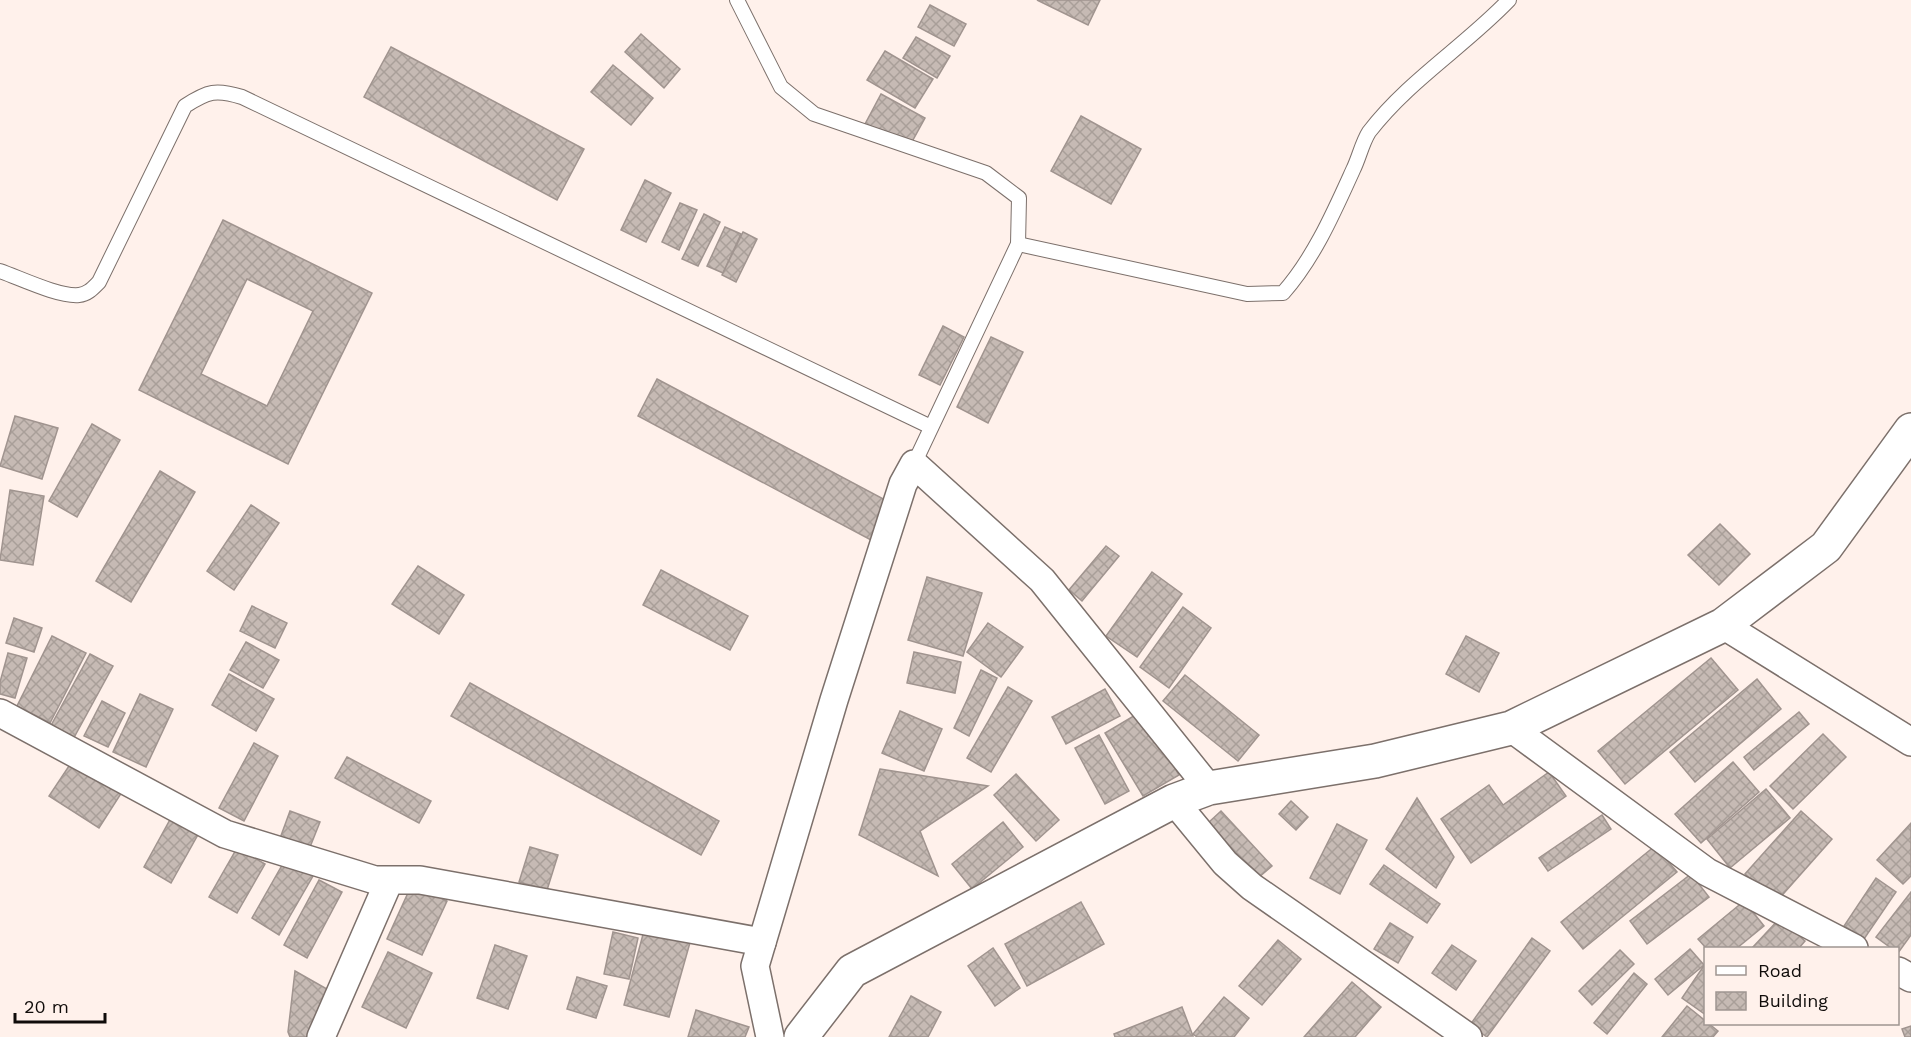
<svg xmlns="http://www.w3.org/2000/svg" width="1911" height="1037" viewBox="0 0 1911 1037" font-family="'Work Sans',sans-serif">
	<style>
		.building { fill: url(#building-cross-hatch); stroke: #a0948f; stroke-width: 1.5; fill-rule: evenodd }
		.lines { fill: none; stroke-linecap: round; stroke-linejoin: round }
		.lane-casing { stroke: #7c706b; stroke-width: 16 }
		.street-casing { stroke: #7c706b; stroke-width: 30 }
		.secondary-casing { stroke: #7c706b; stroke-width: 36 }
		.lane { stroke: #fff; stroke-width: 14 }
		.street { stroke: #fff; stroke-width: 27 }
		.secondary { stroke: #fff; stroke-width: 33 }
	</style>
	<defs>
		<pattern id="building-cross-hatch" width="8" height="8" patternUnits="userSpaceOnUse" patternTransform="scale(1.5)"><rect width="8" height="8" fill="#c6bab4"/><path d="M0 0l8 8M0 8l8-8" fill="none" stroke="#a99f99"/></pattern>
	</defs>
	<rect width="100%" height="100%" fill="#fff1eb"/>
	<g class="building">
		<path d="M 1037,0 L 1100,0 L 1088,25 Z"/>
		<path d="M 930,5 L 966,24 L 954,46 L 918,27 Z"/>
		<path d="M 641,34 L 680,69 L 664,88 L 625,52 Z"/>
		<path d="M 916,37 L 950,56 L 937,78 L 903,58 Z"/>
		<path d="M 391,47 L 584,149 L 557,200 L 364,97 Z"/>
		<path d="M 885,51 L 933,79 L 915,108 L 867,80 Z"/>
		<path d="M 613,65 L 653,98 L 631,125 L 591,92 Z"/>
		<path d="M 881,94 L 925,118 L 908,149 L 864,126 Z"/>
		<path d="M 1081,116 L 1141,149 L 1111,204 L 1051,171 Z"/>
		<path d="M 645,180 L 671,193 L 646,242 L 621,230 Z"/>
		<path d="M 680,203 L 697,210 L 679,250 L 662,242 Z"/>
		<path d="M 704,214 L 720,222 L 698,266 L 682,259 Z"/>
		<path d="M 223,220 L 372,293 L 288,464 L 139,390 ZM 247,279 L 313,311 L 267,406 L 201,374 Z"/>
		<path d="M 725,227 L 741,234 L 723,273 L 707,266 Z"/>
		<path d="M 743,232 L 757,239 L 736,282 L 722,275 Z"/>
		<path d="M 943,326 L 964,337 L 940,385 L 919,375 Z"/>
		<path d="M 991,337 L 1023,352 L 988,423 L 957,407 Z"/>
		<path d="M 657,379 L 891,503 L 871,540 L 638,416 Z"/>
		<path d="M 15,416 L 58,428 L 42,479 L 0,466 Z"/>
		<path d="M 92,424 L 120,440 L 77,517 L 49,501 Z"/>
		<path d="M 160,471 L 195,492 L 131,602 L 96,581 Z"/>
		<path d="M 10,490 L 44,496 L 33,565 L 0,560 Z"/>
		<path d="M 251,505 L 279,523 L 234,590 L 207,571 Z"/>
		<path d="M 1720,524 L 1750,554 L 1719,585 L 1688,555 Z"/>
		<path d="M 1106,546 L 1119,556 L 1082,601 L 1069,590 Z"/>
		<path d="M 418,566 L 464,595 L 439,634 L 392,604 Z"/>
		<path d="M 661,570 L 748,616 L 730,650 L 643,605 Z"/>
		<path d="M 1152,572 L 1182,594 L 1137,657 L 1106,636 Z"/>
		<path d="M 927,577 L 982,593 L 963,656 L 908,640 Z"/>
		<path d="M 252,606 L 287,623 L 275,648 L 240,631 Z"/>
		<path d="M 1183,607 L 1211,628 L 1169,688 L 1140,667 Z"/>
		<path d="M 14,618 L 42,628 L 34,652 L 6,643 Z"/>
		<path d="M 988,623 L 1023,647 L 1001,677 L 967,652 Z"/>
		<path d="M 52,636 L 86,653 L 50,723 L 17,706 Z"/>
		<path d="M 1466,636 L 1499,653 L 1479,692 L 1446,674 Z"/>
		<path d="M 246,642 L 279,660 L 263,688 L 230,670 Z"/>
		<path d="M 914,652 L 961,662 L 955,693 L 907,683 Z"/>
		<path d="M 8,653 L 27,658 L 15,698 L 0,694 L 0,682 Z"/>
		<path d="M 90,654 L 113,666 L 71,743 L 48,731 Z"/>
		<path d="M 1711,658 L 1738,690 L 1625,784 L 1598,751 Z"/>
		<path d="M 981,670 L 997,678 L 969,736 L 954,728 Z"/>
		<path d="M 229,674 L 274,699 L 256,731 L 212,705 Z"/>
		<path d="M 1185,675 L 1259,735 L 1238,761 L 1163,701 Z"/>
		<path d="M 1757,679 L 1781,709 L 1695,782 L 1670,752 Z"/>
		<path d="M 470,683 L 719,821 L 701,855 L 451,716 Z"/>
		<path d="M 1008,687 L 1032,701 L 991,772 L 967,758 Z"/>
		<path d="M 1105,689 L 1120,716 L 1066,744 L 1052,717 Z"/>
		<path d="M 140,694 L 173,709 L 146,767 L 113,752 Z"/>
		<path d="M 102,701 L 125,713 L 108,747 L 84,736 Z"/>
		<path d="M 900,711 L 942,729 L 924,771 L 882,753 Z"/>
		<path d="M 1142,711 L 1179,775 L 1143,796 L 1105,733 Z"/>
		<path d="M 1799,712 L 1809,724 L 1754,770 L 1744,757 Z"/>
		<path d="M 1823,734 L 1846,757 L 1793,809 L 1770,786 Z"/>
		<path d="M 1099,735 L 1129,791 L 1105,804 L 1075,748 Z"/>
		<path d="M 254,743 L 278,756 L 244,821 L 219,808 Z"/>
		<path d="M 347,757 L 431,801 L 419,823 L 335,778 Z"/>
		<path d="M 73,760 L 122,792 L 99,828 L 49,796 Z"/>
		<path d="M 1733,762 L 1759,792 L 1701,843 L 1675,814 Z"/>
		<path d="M 880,769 L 988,786 L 920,831 L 938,876 L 859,835 Z"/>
		<path d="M 1549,772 L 1566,796 L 1471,863 L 1441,819 L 1489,785 L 1503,805 Z"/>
		<path d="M 1016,774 L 1059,820 L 1036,841 L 994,795 Z"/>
		<path d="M 1766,789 L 1790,818 L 1730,868 L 1707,839 Z"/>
		<path d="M 1417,798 L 1454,857 L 1436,888 L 1386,849 Z"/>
		<path d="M 1291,801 L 1308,817 L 1296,830 L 1279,814 Z"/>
		<path d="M 290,811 L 320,822 L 308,852 L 279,841 Z"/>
		<path d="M 1221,811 L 1272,866 L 1258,878 L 1208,823 Z"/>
		<path d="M 1801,811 L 1832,839 L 1776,902 L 1745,874 Z"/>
		<path d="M 1602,815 L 1611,829 L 1548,871 L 1539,858 Z"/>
		<path d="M 172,816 L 200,831 L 171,883 L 144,867 Z"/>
		<path d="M 1003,822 L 1023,847 L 972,889 L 952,864 Z"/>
		<path d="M 1911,823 L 1911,876 L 1903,884 L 1877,860 Z"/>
		<path d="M 1337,824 L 1367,840 L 1340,894 L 1310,878 Z"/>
		<path d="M 1655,846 L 1677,872 L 1583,949 L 1561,922 Z"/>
		<path d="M 530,847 L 558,855 L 547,890 L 519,882 Z"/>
		<path d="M 237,848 L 265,864 L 237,913 L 209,897 Z"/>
		<path d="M 285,860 L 313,876 L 279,935 L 252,918 Z"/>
		<path d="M 1384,865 L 1440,904 L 1427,923 L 1370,884 Z"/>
		<path d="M 1691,874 L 1709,897 L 1647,944 L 1630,921 Z"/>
		<path d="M 1876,878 L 1896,892 L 1864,939 L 1844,926 Z"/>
		<path d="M 319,880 L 342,892 L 307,958 L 284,945 Z"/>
		<path d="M 412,884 L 447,901 L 422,955 L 387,939 Z"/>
		<path d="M 1911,892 L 1911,935 L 1898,953 L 1898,948 L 1891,948 L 1876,937 Z"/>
		<path d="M 1744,901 L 1764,926 L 1737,948 L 1706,948 L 1698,939 Z"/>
		<path d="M 1081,902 L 1104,944 L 1027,986 L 1005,944 Z"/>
		<path d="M 1780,918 L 1805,941 L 1799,948 L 1752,948 Z"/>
		<path d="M 1390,923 L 1413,937 L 1398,963 L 1374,949 Z"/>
		<path d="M 645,927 L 691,939 L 669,1017 L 624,1005 Z"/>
		<path d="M 613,932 L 638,938 L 629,979 L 604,974 Z"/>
		<path d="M 1532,938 L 1550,951 L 1487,1037 L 1470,1025 Z"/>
		<path d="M 1278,940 L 1301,959 L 1262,1005 L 1239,986 Z"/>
		<path d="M 495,945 L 527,956 L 508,1009 L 477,998 Z"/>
		<path d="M 1452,945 L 1476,961 L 1456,990 L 1432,973 Z"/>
		<path d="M 993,948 L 1020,988 L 995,1006 L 968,966 Z"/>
		<path d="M 1690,949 L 1704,965 L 1668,995 L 1655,979 Z"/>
		<path d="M 1620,950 L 1634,964 L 1592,1005 L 1579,991 Z"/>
		<path d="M 388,952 L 432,973 L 406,1028 L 362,1007 Z"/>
		<path d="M 1705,964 L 1706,964 L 1706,1015 L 1682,998 Z"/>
		<path d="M 295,971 L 334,993 L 309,1037 L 290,1037 L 288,1032 Z"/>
		<path d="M 1634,973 L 1647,984 L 1607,1034 L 1594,1023 Z"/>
		<path d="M 577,977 L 607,986 L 596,1018 L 567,1009 Z"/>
		<path d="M 1352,982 L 1381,1007 L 1355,1037 L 1304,1037 Z"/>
		<path d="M 911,996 L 941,1012 L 928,1037 L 889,1037 Z"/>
		<path d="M 1224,997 L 1249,1018 L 1234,1037 L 1197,1037 L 1193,1034 Z"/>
		<path d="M 1687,1006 L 1718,1031 L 1713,1037 L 1662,1037 Z"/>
		<path d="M 1182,1007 L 1193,1036 L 1115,1037 L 1114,1034 Z"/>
		<path d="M 696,1010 L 749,1027 L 745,1037 L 688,1037 Z"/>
		<path d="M 1911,1026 L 1911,1037 L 1905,1037 L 1902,1029 Z"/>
	</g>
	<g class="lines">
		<g class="lane-casing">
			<g id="lane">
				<path d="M 737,0 L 781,87 L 814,114 L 986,173 L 1019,198 L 1018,244 L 914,464"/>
				<path d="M 1018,244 L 1247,294 L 1283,293 C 1314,258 1334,212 1353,170 C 1359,158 1362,143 1369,132 C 1408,81 1465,46 1509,0"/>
				<path d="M 0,271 C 20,278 59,297 79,295 C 88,294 93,288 99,282 L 185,106 C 208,91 216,89 242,97 L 931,427"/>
			</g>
		</g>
		<g class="street-casing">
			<g id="street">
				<path d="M 1723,625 L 1911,742"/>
				<path d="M 0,713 L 225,834 L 375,880 L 420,880 L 762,942"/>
				<path d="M 1511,728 L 1707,872 L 1854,948"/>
				<path d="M 1174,801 L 1225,863 L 1252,887 L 1468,1037"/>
				<path d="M 1898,971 L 1911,978"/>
				<path d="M 321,1037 L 389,881"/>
				<path d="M 770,1037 L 755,966 L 834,700 L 903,484 L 914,464 L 1042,580 L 1209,788"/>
			</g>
		</g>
		<g class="secondary-casing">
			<path id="secondary" d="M 801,1037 L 852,971 L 1174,801 L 1209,788 L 1375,761 L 1511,728 L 1723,625 L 1826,547 L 1911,430"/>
		</g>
		<use href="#lane" class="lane"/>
		<use href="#street" class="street"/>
		<use href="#secondary" class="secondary"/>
	</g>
	<rect x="1704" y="947" width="195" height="78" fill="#fff1eb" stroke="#9f9591" stroke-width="1.5"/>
	<rect x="1716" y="966" width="30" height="9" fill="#ffffff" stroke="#9f9591" stroke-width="1.5"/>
	<text x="1758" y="977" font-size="18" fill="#100c0a">Road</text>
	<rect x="1716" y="992" width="30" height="18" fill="url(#building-cross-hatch)" stroke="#9f9591" stroke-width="1.5"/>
	<text x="1758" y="1007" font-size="18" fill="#100c0a">Building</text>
	<path d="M15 1013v9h90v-9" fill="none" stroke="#100c0a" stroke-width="3"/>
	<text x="24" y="1013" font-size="18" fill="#100c0a" stroke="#fff1eb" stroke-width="4.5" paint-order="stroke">20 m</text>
</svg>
